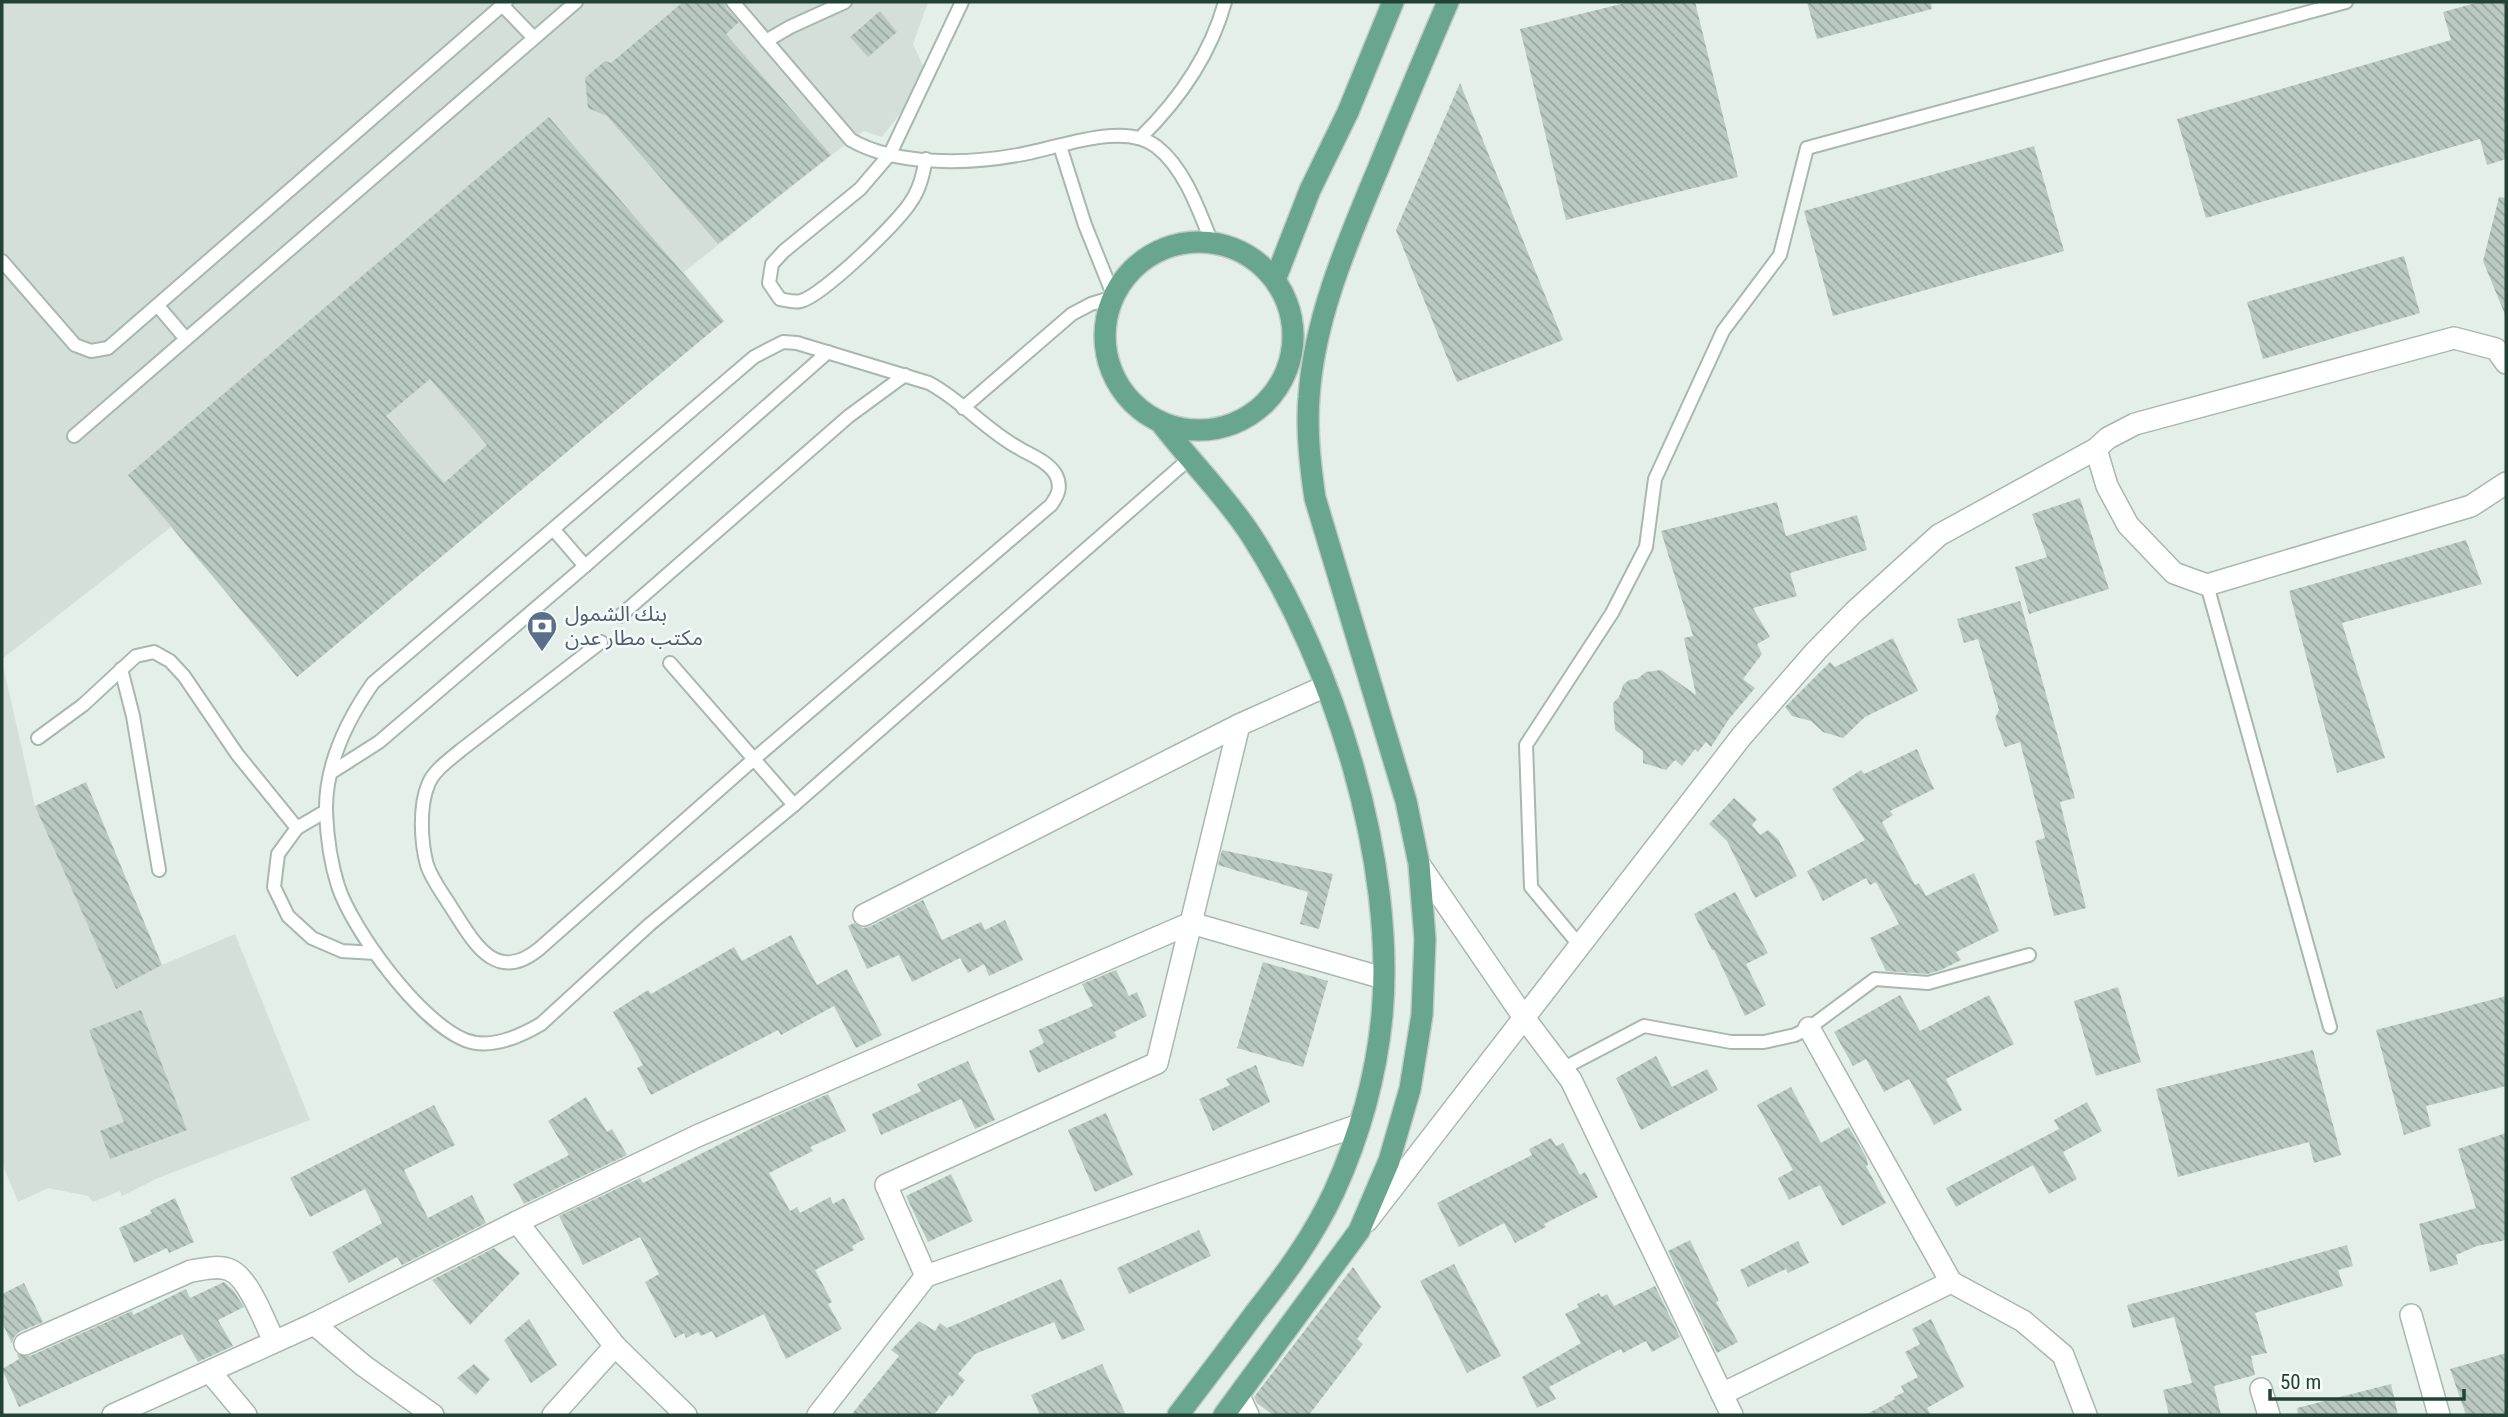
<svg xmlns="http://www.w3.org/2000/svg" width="2508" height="1417" viewBox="0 0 2508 1417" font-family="'Roboto Condensed','Noto Sans Arabic',sans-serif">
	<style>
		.built { fill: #d3dfd8 }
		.building { fill: url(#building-back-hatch); fill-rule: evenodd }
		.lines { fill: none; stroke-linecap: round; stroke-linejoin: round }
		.lane-casing { stroke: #a7b8b0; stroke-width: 16 }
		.street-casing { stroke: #a7b8b0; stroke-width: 24 }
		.primary-casing { stroke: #c1cac7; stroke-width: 24 }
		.lane { stroke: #fff; stroke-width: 12 }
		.street { stroke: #fff; stroke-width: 21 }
		.primary { stroke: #68a68f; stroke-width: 21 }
		.labels { text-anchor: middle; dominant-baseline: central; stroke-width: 5; stroke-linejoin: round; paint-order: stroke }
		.service-label { font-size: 21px; fill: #4e5e75; stroke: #f6fbf8; text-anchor: start }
	</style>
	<defs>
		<pattern id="building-back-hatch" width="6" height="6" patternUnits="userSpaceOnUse" patternTransform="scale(1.75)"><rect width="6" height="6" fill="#bacac2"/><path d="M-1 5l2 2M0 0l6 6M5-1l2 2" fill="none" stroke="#97a69e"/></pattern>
	</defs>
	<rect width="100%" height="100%" fill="#e5efea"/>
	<g class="built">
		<path d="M 2,2 L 928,2 L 913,44 L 924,68 L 902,111 L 882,137 L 864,131 L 851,140 L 684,272 L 724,321 L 297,677 L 171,527 L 2,659 Z"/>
		<path d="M 2,662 L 35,806 L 116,988 L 162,965 L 235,934 L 310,1120 L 158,1178 L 122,1196 L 120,1191 L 93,1202 L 88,1196 L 48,1188 L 18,1202 L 2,1163 Z"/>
	</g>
	<g class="building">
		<path d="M 683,2 L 724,2 L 726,8 L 739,22 L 726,34 L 831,155 L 718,244 L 607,116 L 588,108 L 585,78 L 605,61 L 611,63 Z"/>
		<path d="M 1629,2 L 1695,2 L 1738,177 L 1566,220 L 1520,29 Z"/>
		<path d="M 1807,2 L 1931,2 L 1932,9 L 1817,39 Z"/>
		<path d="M 2479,2 L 2506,2 L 2506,159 L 2487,165 L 2480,139 L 2206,218 L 2177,119 L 2451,40 L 2443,12 Z"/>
		<path d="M 880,11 L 897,32 L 868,57 L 850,37 Z"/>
		<path d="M 1460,83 L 1563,340 L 1457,382 L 1396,230 Z"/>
		<path d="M 549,117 L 724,321 L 297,677 L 128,475 ZM 430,379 L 487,445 L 444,483 L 386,416 Z"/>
		<path d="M 2034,146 L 2064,251 L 1833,316 L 1804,211 Z"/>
		<path d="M 2499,197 L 2506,198 L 2506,317 L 2483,261 Z"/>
		<path d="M 2404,256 L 2420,313 L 2263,359 L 2247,302 Z"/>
		<path d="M 2080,498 L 2109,589 L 2029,614 L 2015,567 L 2047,557 L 2032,514 Z"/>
		<path d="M 1777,502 L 1786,536 L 1857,515 L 1867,550 L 1790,573 L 1797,596 L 1753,608 L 1770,637 L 1757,644 L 1762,654 L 1743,679 L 1755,688 L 1729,719 L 1711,747 L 1706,742 L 1698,752 L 1695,749 L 1682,766 L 1675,760 L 1666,770 L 1643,763 L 1643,751 L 1615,730 L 1613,703 L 1619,697 L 1623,685 L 1629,680 L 1637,679 L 1646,672 L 1661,670 L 1696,695 L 1684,638 L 1693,636 L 1661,531 Z"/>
		<path d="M 2466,540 L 2482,584 L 2342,623 L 2385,758 L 2337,773 L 2289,591 Z"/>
		<path d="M 2020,601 L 2075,798 L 2060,802 L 2086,908 L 2054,916 L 2035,841 L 2045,838 L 2020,742 L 2005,747 L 1995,718 L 1999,710 L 1978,639 L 1964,643 L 1957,619 Z"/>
		<path d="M 1893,638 L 1918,691 L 1865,717 L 1843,738 L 1823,732 L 1811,721 L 1792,716 L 1785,707 L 1830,662 L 1835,667 Z"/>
		<path d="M 1917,749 L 1934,789 L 1890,811 L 1893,815 L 1882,822 L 1915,885 L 1919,883 L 1926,896 L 1974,873 L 1999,931 L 1956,952 L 1961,960 L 1941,970 L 1927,974 L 1886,971 L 1870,938 L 1899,924 L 1876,882 L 1870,885 L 1866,878 L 1823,901 L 1807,871 L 1865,840 L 1832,789 L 1861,770 L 1864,774 Z"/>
		<path d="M 86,782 L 162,965 L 116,989 L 35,806 Z"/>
		<path d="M 1734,798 L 1757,819 L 1752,825 L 1760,835 L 1768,830 L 1778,839 L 1797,876 L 1755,898 L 1727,841 L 1709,824 Z"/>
		<path d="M 1222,850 L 1333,874 L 1319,929 L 1300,924 L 1308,892 L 1218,865 Z"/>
		<path d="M 1735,892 L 1768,953 L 1746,964 L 1766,1005 L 1745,1016 L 1714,950 L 1712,950 L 1694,914 Z"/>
		<path d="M 923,900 L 942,940 L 981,922 L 985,930 L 1005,920 L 1023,960 L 989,976 L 984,964 L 968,973 L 960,958 L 912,982 L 899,955 L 867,969 L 848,926 L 854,923 L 863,928 L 869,927 Z"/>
		<path d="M 791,935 L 817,985 L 847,969 L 882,1035 L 856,1048 L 834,1006 L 781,1035 L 778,1030 L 651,1095 L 637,1068 L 643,1065 L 613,1012 L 648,990 L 651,994 L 734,947 L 742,961 Z"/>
		<path d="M 1263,962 L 1328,981 L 1303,1067 L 1237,1048 Z"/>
		<path d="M 1116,970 L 1129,996 L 1137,992 L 1147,1016 L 1114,1032 L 1117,1037 L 1038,1073 L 1029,1051 L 1044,1043 L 1038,1030 L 1093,1006 L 1082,984 Z"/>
		<path d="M 2118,987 L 2141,1062 L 2096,1076 L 2074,1001 Z"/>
		<path d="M 1900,995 L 1920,1031 L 1989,995 L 2014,1044 L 1946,1079 L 1962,1110 L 1934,1125 L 1909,1079 L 1884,1092 L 1866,1059 L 1853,1066 L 1834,1032 Z"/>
		<path d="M 2506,996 L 2506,1086 L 2426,1106 L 2431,1126 L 2404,1135 L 2376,1030 Z"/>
		<path d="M 141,1010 L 187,1130 L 110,1159 L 100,1131 L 124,1122 L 89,1030 Z"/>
		<path d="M 2313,1050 L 2341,1155 L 2314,1163 L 2309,1142 L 2178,1177 L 2156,1089 Z"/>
		<path d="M 1656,1056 L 1672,1087 L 1707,1069 L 1718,1090 L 1641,1130 L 1616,1078 Z"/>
		<path d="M 968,1061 L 995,1120 L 975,1129 L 961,1099 L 881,1135 L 872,1114 L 921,1091 L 917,1084 Z"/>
		<path d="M 1256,1065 L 1270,1102 L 1213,1131 L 1199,1099 L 1230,1085 L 1226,1079 Z"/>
		<path d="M 1791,1087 L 1821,1143 L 1849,1127 L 1866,1157 L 1868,1165 L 1866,1166 L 1886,1203 L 1842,1226 L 1820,1185 L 1789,1200 L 1778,1178 L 1793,1170 L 1757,1105 Z"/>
		<path d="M 828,1094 L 846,1131 L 810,1147 L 813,1151 L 769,1173 L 790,1211 L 797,1207 L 800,1213 L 830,1197 L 833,1204 L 844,1198 L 865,1239 L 852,1246 L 854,1250 L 815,1270 L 832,1302 L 828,1304 L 842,1329 L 786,1359 L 764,1314 L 716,1338 L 712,1331 L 701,1336 L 698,1332 L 686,1338 L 684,1333 L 675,1338 L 645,1282 L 659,1274 L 640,1237 L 583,1265 L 559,1216 L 640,1178 L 643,1183 L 772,1118 Z"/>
		<path d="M 586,1097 L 607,1132 L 612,1129 L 627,1155 L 524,1204 L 513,1184 L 569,1155 L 548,1121 Z"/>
		<path d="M 2087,1102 L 2102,1131 L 2063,1152 L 2077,1179 L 2049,1194 L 2033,1165 L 1956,1207 L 1946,1188 L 2059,1129 L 2054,1120 Z"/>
		<path d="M 434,1105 L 455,1145 L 404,1170 L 428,1218 L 472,1195 L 486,1223 L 402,1265 L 397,1257 L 349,1283 L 332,1252 L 382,1223 L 365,1189 L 310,1217 L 290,1178 Z"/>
		<path d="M 1106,1113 L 1133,1175 L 1095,1192 L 1068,1130 Z"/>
		<path d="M 2506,1133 L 2506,1240 L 2477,1246 L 2456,1255 L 2458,1264 L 2430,1272 L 2419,1224 L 2476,1208 L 2458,1149 Z"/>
		<path d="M 1551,1138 L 1556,1146 L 1563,1143 L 1580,1175 L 1585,1172 L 1598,1197 L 1544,1224 L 1546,1227 L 1515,1243 L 1504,1223 L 1459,1247 L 1437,1203 L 1532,1155 L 1529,1149 Z"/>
		<path d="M 951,1174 L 973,1221 L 928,1242 L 906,1196 Z"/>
		<path d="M 175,1198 L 194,1242 L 169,1253 L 167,1248 L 134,1263 L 119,1228 L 152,1213 L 150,1210 Z"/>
		<path d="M 1199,1230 L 1211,1256 L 1129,1294 L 1117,1268 Z"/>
		<path d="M 1690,1240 L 1719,1301 L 1716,1302 L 1738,1342 L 1717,1353 L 1668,1251 Z"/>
		<path d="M 1798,1241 L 1809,1263 L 1788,1273 L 1786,1269 L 1748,1287 L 1740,1270 Z"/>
		<path d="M 2347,1245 L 2353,1266 L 2338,1270 L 2343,1286 L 2255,1313 L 2267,1353 L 2251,1356 L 2255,1375 L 2214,1386 L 2221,1415 L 2169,1415 L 2163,1390 L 2192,1383 L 2174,1317 L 2133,1328 L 2127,1305 L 2231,1278 Z"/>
		<path d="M 494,1248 L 520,1273 L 470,1325 L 432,1280 Z"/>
		<path d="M 1454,1264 L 1501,1356 L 1467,1373 L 1420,1281 Z"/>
		<path d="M 1353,1267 L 1381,1307 L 1357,1339 L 1363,1344 L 1309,1415 L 1273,1415 L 1257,1403 L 1254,1397 Z"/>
		<path d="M 1061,1279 L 1085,1330 L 1062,1340 L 1054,1322 L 975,1354 L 958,1374 L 965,1380 L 952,1397 L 949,1395 L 934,1415 L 851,1415 L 899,1356 L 891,1350 L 919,1321 L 935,1331 L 940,1323 L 947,1328 Z"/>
		<path d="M 224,1282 L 233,1290 L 244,1307 L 218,1320 L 233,1346 L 198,1362 L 182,1334 L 19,1407 L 2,1369 L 19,1359 L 17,1354 L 30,1356 L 132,1311 L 133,1315 L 186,1289 L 190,1298 Z"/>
		<path d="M 24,1283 L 43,1322 L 19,1332 L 14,1337 L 12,1344 L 2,1322 L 2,1294 Z"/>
		<path d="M 1655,1286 L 1680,1337 L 1652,1352 L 1646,1341 L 1623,1353 L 1621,1349 L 1549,1387 L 1556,1399 L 1537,1408 L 1522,1377 L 1581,1343 L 1565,1314 L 1579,1307 L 1577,1304 L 1599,1293 L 1601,1297 L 1607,1294 L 1614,1306 Z"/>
		<path d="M 529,1319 L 557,1365 L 531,1383 L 504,1340 Z"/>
		<path d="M 1931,1319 L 1964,1387 L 1927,1408 L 1931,1415 L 1865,1415 L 1895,1399 L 1894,1397 L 1904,1392 L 1901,1386 L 1918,1377 L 1905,1352 L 1920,1344 L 1912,1329 Z"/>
		<path d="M 2506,1353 L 2506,1415 L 2466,1415 L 2450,1369 Z"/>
		<path d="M 474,1364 L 490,1379 L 476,1395 L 457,1378 Z"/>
		<path d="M 1102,1364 L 1126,1415 L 1040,1415 L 1031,1395 Z"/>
		<path d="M 2391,1384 L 2398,1415 L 2298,1415 L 2297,1408 Z"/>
	</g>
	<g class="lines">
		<g class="lane-casing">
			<g id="lane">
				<path d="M 733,2 L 851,140 C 896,166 968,164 1018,155 C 1056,149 1124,120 1157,147 C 1185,169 1199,211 1212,243"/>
				<path d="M 502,5 L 534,38"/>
				<path d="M 766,41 L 790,27 L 845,2"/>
				<path d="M 1140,138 C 1180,99 1210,56 1225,2"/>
				<path d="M 926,159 C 923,174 920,188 912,200 C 899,222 823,295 801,301 C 794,303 786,300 780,299 L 769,283 L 772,264 L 784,251 L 860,189 L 890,154 L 962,2"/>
				<path d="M 2,261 L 75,345 L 91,351 L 108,348 L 506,2"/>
				<path d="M 158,306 L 186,339"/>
				<path d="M 963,408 L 1072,314 L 1091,304 L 1114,297 L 1085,225 L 1060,146"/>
				<path d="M 74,436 L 576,2"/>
				<path d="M 554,530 L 585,566"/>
				<path d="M 2207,585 L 2330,1027"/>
				<path d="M 620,616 L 849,416 L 905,375"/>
				<path d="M 601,642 L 461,750 C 449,760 433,771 428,785 C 419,807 421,843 427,865 C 432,880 443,894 451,907 C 473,941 495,985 539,949 L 754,759 L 1051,505 C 1058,495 1062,487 1056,475 C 1048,461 1030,455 1017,447 C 985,429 961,400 929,383 L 797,343 L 783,342 L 754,357 L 373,683 C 347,720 325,766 326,812 C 327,835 331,864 338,886 C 353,931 420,1022 465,1040 C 490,1050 519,1037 541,1024 L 649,925 L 794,805 L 1189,459"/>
				<path d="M 670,663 L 794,805"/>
				<path d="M 121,669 L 133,716 L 159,870"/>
				<path d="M 38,738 L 83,705 L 136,656 L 154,652 L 170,661 L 184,676 L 237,754 L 297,828"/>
				<path d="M 332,772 L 379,742 L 585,566 L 828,352"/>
				<path d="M 326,811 L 297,828 L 278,854 L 274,887 L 288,916 L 312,938 L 342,951 L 375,953"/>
				<path d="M 1580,946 L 1531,887 L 1526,745 L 1612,613 L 1646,547 L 1655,479 L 1723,331 L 1780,255 L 1807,148 L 2346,2"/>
				<path d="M 1562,1069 L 1644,1026 L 1731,1042 L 1764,1042 L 1795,1035 L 1809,1028 L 1875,979 L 1928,983 L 2029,955"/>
			</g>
		</g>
		<g class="street-casing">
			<g id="street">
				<path d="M 2096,449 L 2107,486 L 2128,525 L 2174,573 L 2207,585 L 2471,506 L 2506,483"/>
				<path d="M 1419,864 L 1525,1019 L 1571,1080 L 1732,1415"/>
				<path d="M 864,915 L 1239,725 L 1326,686"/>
				<path d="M 1809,1028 L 1951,1282"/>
				<path d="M 1367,1221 L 1741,737 L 1816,651 L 1854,612 L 1939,535 L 2096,449 L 2108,438 L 2135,424 L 2454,338 L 2496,349 L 2506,363"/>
				<path d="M 517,1222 L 615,1346 L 553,1415"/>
				<path d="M 926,1276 L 886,1185 L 1157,1063 L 1239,725"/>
				<path d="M 2411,1315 L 2439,1415"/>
				<path d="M 314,1324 L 364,1366 L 433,1415"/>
				<path d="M 25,1344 L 191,1271 C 204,1269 218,1265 230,1270 C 249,1278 265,1323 274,1341"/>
				<path d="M 615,1346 L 686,1415"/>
				<path d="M 210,1372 L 246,1415"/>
				<path d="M 2261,1389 L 2269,1415"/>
				<path d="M 1722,1394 L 1951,1282 L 2023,1321 L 2063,1355 L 2086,1415"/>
				<path d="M 1239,1396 L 1248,1415"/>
				<path d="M 113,1415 L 314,1324 L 517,1222 L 697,1136 L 1191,923 L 1383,978"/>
				<path d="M 818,1415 L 926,1276 L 1359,1125"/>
			</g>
		</g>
		<g class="primary-casing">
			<g id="primary">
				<circle cx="1199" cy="336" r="94"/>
				<path d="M 1275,280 L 1310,190 L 1348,112 L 1393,2"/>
				<path d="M 1161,423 C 1190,461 1225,495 1251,535 C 1334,664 1396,862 1382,1016 C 1376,1077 1359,1137 1334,1192 C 1313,1237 1285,1275 1255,1313 C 1230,1347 1204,1381 1178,1415"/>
				<path d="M 1224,1415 L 1359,1231 L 1389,1161 L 1410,1089 L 1422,1015 L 1425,939 L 1419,864 L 1406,801 L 1315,498 C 1310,465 1306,431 1309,397 C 1314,318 1348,241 1378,169 C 1401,113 1424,57 1448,2"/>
			</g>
		</g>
		<use href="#lane" class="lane"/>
		<use href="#street" class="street"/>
		<use href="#primary" class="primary"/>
	</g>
	<defs>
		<g id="bank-pin" transform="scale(1.575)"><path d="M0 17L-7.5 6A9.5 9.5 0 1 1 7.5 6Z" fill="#5c6f8a" stroke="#f6fbf8"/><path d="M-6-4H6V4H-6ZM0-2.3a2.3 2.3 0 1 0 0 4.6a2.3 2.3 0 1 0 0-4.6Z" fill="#fff"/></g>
	</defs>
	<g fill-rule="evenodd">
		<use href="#bank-pin" x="542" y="626"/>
	</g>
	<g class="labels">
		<g class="service-label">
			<text x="565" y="614">بنك الشمول<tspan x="565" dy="24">مكتب مطار عدن</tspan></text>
		</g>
	</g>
	<rect width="2508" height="1417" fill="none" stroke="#234236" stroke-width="7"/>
	<path d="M2270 1389v10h194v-10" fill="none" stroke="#234236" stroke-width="3.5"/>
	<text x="2280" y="1389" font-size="21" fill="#234236" stroke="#f6fbf8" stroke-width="5" paint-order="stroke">50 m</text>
</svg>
